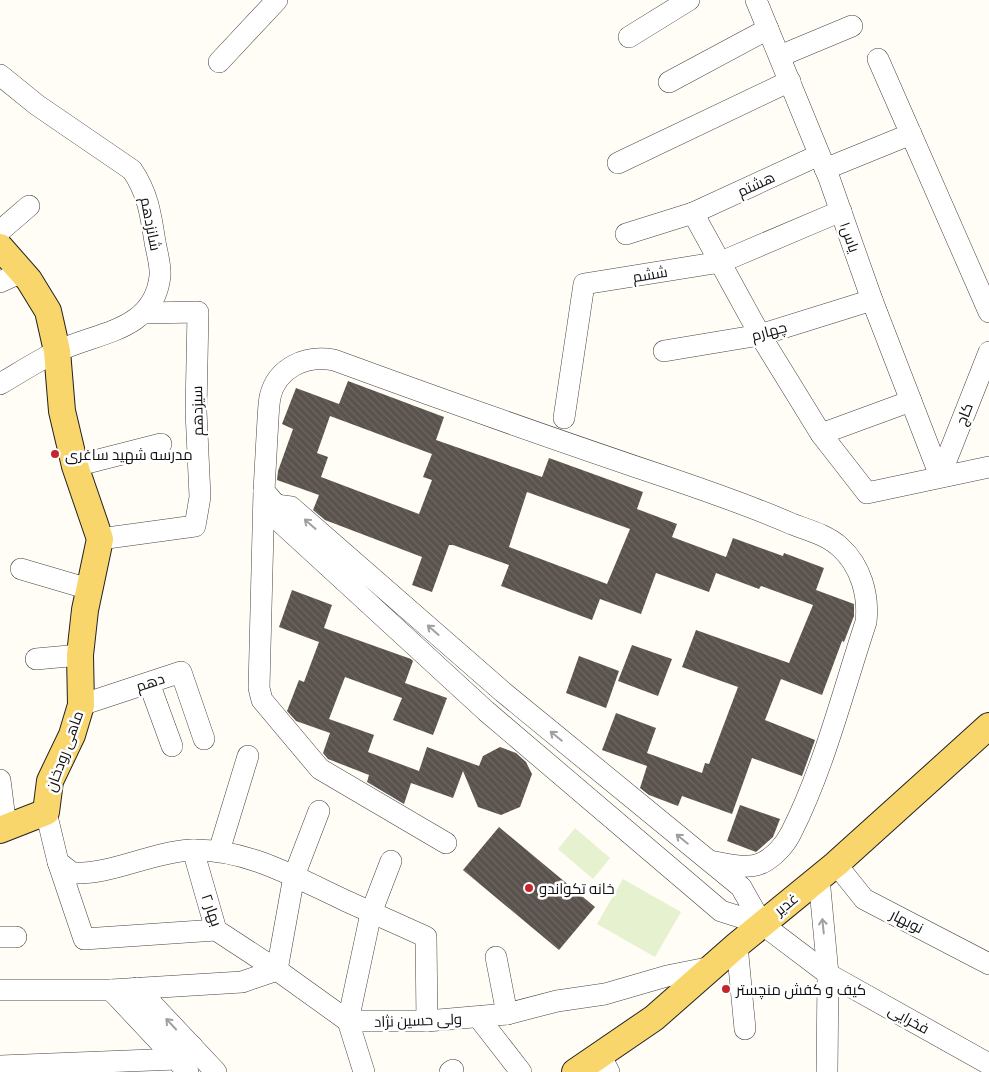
<svg xmlns="http://www.w3.org/2000/svg" width="989" height="1072" viewBox="0 0 989 1072" font-family="Georgia,Cairo,serif">
	<style>
		.pitch { fill: #e6f2cf }
		.building { fill: url(#building-back-hatch); fill-rule: evenodd }
		.lines { fill: none; stroke-linecap: round; stroke-linejoin: round }
		.minor-casing { stroke: #444; stroke-width: 22 }
		.major-casing { stroke: #222; stroke-width: 28 }
		.minor { stroke: #fff; stroke-width: 21 }
		.major { stroke: #f9d66b; stroke-width: 26 }
		.oneway { stroke: #a0a0a0 }
		.poi-dot { fill: #c4262e; stroke: #fff; stroke-width: 2 }
		.labels { text-anchor: middle; dominant-baseline: central; stroke-width: 5; stroke-linejoin: round; paint-order: stroke }
		.street-label { font-size: 15px; fill: #111; stroke: #fff }
		.poi-label { font-size: 15px; fill: #111; stroke: #fff; text-anchor: start }
	</style>
	<defs>
		<pattern id="building-back-hatch" width="6" height="6" patternUnits="userSpaceOnUse" patternTransform="scale(1.25)"><rect width="6" height="6" fill="#5a524d"/><path d="M-1 5l2 2M0 0l6 6M5-1l2 2" fill="none" stroke="#6d6662"/></pattern>
	</defs>
	<rect width="100%" height="100%" fill="#fffdf5"/>
	<g class="pitch">
		<path d="M 575,828 L 610,858 L 593,879 L 558,849 Z"/>
		<path d="M 623,879 L 681,912 L 655,957 L 597,924 Z"/>
	</g>
	<g class="building">
		<path d="M 348,381 L 444,417 L 436,440 L 542,477 L 549,458 L 643,492 L 637,509 L 677,524 L 672,537 L 726,557 L 733,538 L 783,556 L 784,553 L 824,568 L 816,590 L 854,604 L 854,616 L 844,642 L 842,641 L 822,695 L 781,679 L 765,720 L 815,740 L 802,776 L 752,758 L 732,814 L 682,796 L 678,806 L 649,795 L 640,788 L 647,766 L 602,750 L 616,713 L 656,728 L 647,753 L 702,773 L 705,763 L 709,764 L 738,687 L 682,667 L 696,630 L 789,663 L 813,605 L 761,586 L 759,589 L 716,573 L 709,592 L 656,573 L 641,614 L 600,599 L 592,620 L 501,586 L 509,565 L 453,545 L 449,545 L 432,592 L 412,585 L 422,557 L 325,520 L 313,510 L 319,495 L 277,480 L 278,471 L 293,429 L 282,424 L 296,388 L 339,404 ZM 330,416 L 432,454 L 423,477 L 432,480 L 419,514 L 321,477 L 328,457 L 317,453 ZM 527,492 L 630,529 L 607,584 L 509,547 Z"/>
		<path d="M 292,590 L 332,605 L 324,628 L 411,659 L 413,661 L 405,683 L 447,698 L 433,735 L 393,720 L 402,698 L 345,677 L 329,719 L 374,735 L 368,752 L 419,771 L 427,747 L 479,766 L 483,756 L 500,747 L 516,753 L 526,762 L 532,774 L 520,807 L 501,815 L 478,807 L 463,771 L 453,798 L 411,783 L 404,804 L 367,782 L 369,775 L 328,759 L 323,753 L 330,733 L 296,721 L 287,711 L 299,680 L 304,682 L 319,642 L 279,627 Z"/>
		<path d="M 632,645 L 672,659 L 658,696 L 618,681 Z"/>
		<path d="M 579,656 L 619,671 L 606,708 L 566,693 Z"/>
		<path d="M 740,805 L 780,819 L 773,837 L 756,852 L 727,841 Z"/>
		<path d="M 499,827 L 595,907 L 559,950 L 463,870 Z"/>
	</g>
	<g class="lines">
		<g class="minor-casing">
			<g id="minor">
				<path d="M 756,0 L 829,178 L 872,300 L 940,476"/>
				<path d="M 629,37 L 689,0"/>
				<path d="M 780,56 L 852,26"/>
				<path d="M 878,59 L 989,312"/>
				<path d="M 219,62 L 277,0"/>
				<path d="M 0,75 L 37,105 L 132,170 C 148,193 151,216 155,242 C 157,253 161,266 160,276 C 154,332 96,332 56,352 C 37,361 19,373 0,384"/>
				<path d="M 669,82 L 768,29"/>
				<path d="M 618,163 L 790,81"/>
				<path d="M 825,169 L 911,134"/>
				<path d="M 693,213 L 760,335 L 821,434 L 867,493 L 989,467"/>
				<path d="M 0,231 L 29,206"/>
				<path d="M 626,234 L 693,213 L 819,155"/>
				<path d="M 0,282 L 22,272"/>
				<path d="M 664,351 L 760,335 L 872,300"/>
				<path d="M 564,418 L 584,284 L 721,262 L 841,211"/>
				<path d="M 821,434 L 911,401"/>
				<path d="M 75,466 L 161,444"/>
				<path d="M 940,476 L 989,352"/>
				<path d="M 264,491 L 259,688 L 262,700 L 320,769 L 446,843"/>
				<path d="M 276,505 L 264,491 C 265,472 266,454 267,436 C 268,423 268,409 270,397 C 277,367 306,355 334,360 C 446,401 559,441 672,479 C 713,493 753,507 792,524 C 808,530 827,535 840,547 C 861,566 869,595 866,622 C 843,691 824,768 791,833 C 785,845 774,857 762,863 C 746,870 727,864 710,861"/>
				<path d="M 100,539 L 195,526 L 200,497 L 196,411 L 198,312 L 145,313"/>
				<path d="M 21,569 L 89,589"/>
				<path d="M 36,659 L 80,655"/>
				<path d="M 149,683 L 172,746"/>
				<path d="M 81,705 L 181,672 L 204,739"/>
				<path d="M 0,780 L 6,827"/>
				<path d="M 46,812 L 58,862 L 72,873 C 112,875 151,852 191,850 C 245,848 295,877 342,899 C 370,912 398,924 426,937 L 427,1021"/>
				<path d="M 193,850 L 216,930 L 277,970 L 294,876 L 319,811"/>
				<path d="M 219,851 L 248,756"/>
				<path d="M 58,862 L 84,939 L 216,930"/>
				<path d="M 836,864 L 864,899 L 989,964"/>
				<path d="M 819,878 L 828,974 L 827,1072"/>
				<path d="M 762,924 L 741,887 L 503,692 L 291,507 L 276,505 L 279,521 L 486,711 L 721,911 L 762,924 L 828,974 L 989,1064"/>
				<path d="M 0,937 L 16,937"/>
				<path d="M 737,945 L 745,1029"/>
				<path d="M 496,957 L 507,1014"/>
				<path d="M 137,988 L 216,1072"/>
				<path d="M 0,990 L 111,990 L 242,982 L 277,970 L 348,1021 L 427,1021 L 507,1014 L 557,1001 L 605,994 L 667,976 L 712,967"/>
				<path d="M 111,990 L 188,1072"/>
				<path d="M 479,1018 L 521,1072"/>
				<path d="M 600,1055 L 609,1072"/>
				<path d="M 0,1066 L 177,1059 L 192,1046"/>
				<path d="M 364,1072 L 348,1021 L 371,913 L 391,861"/>
				<path d="M 450,1072 L 453,1070"/>
			</g>
		</g>
		<g class="major-casing">
			<g id="major">
				<path d="M 0,247 L 29,280 L 48,311 L 57,351 L 62,411 L 75,466 L 100,539 L 85,610 L 80,655 L 81,705 L 72,735 L 50,781 L 46,812 L 0,830"/>
				<path d="M 575,1072 L 654,1018 L 737,945 L 836,864 L 989,726"/>
			</g>
		</g>
		<use href="#minor" class="minor"/>
		<use href="#major" class="major"/>
	</g>
	<defs><path id="oneway-shaft" d="M-6 0H5M1.5-3L5.5 0L1.5 3" fill="none" stroke-width="1.6" stroke-linecap="round" stroke-linejoin="round" transform="scale(1.25)"/></defs>
	<g class="oneway">
		<use href="#oneway-shaft" transform="translate(310 524) rotate(-139)"/>
		<use href="#oneway-shaft" transform="translate(433 630) rotate(-139)"/>
		<use href="#oneway-shaft" transform="translate(556 736) rotate(-141)"/>
		<use href="#oneway-shaft" transform="translate(682 839) rotate(-141)"/>
		<use href="#oneway-shaft" transform="translate(823 926) rotate(-96)"/>
		<use href="#oneway-shaft" transform="translate(171 1024) rotate(-133)"/>
	</g>
	<g class="poi-dot">
		<circle cx="55" cy="454" r="5"/>
		<circle cx="529" cy="888" r="5"/>
		<circle cx="726" cy="989" r="5"/>
	</g>
	<g class="labels">
		<g class="street-label">
			<text transform="translate(756 184) rotate(-25)">هشتم</text>
			<text transform="translate(151 224) rotate(79)">شانزدهم</text>
			<text transform="translate(850 237) rotate(70)">یاس۱</text>
			<text transform="translate(650 274) rotate(-9)">ششم</text>
			<text transform="translate(769 331) rotate(-15)">چهارم</text>
			<text transform="translate(197 411) rotate(-91)">سیزدهم</text>
			<text transform="translate(964 414) rotate(-68)">کاج</text>
			<text transform="translate(150 682) rotate(-18)">دهم</text>
			<text transform="translate(64 751) rotate(-70)">ماهی رودخان</text>
			<text transform="translate(786 904) rotate(-39)">غدیر</text>
			<text transform="translate(212 910) rotate(71)">بهار ۲</text>
			<text transform="translate(907 921) rotate(27)">نوبهار</text>
			<text transform="translate(909 1019) rotate(29)">فخرایی</text>
			<text transform="translate(418 1020) rotate(-2)">ولی حسین نژاد</text>
		</g>
		<g class="poi-label">
			<text x="65" y="454">مدرسه شهید ساغری</text>
			<text x="539" y="888">خانه تکواندو</text>
			<text x="736" y="989">کیف و کفش منچستر</text>
		</g>
	</g>
</svg>
